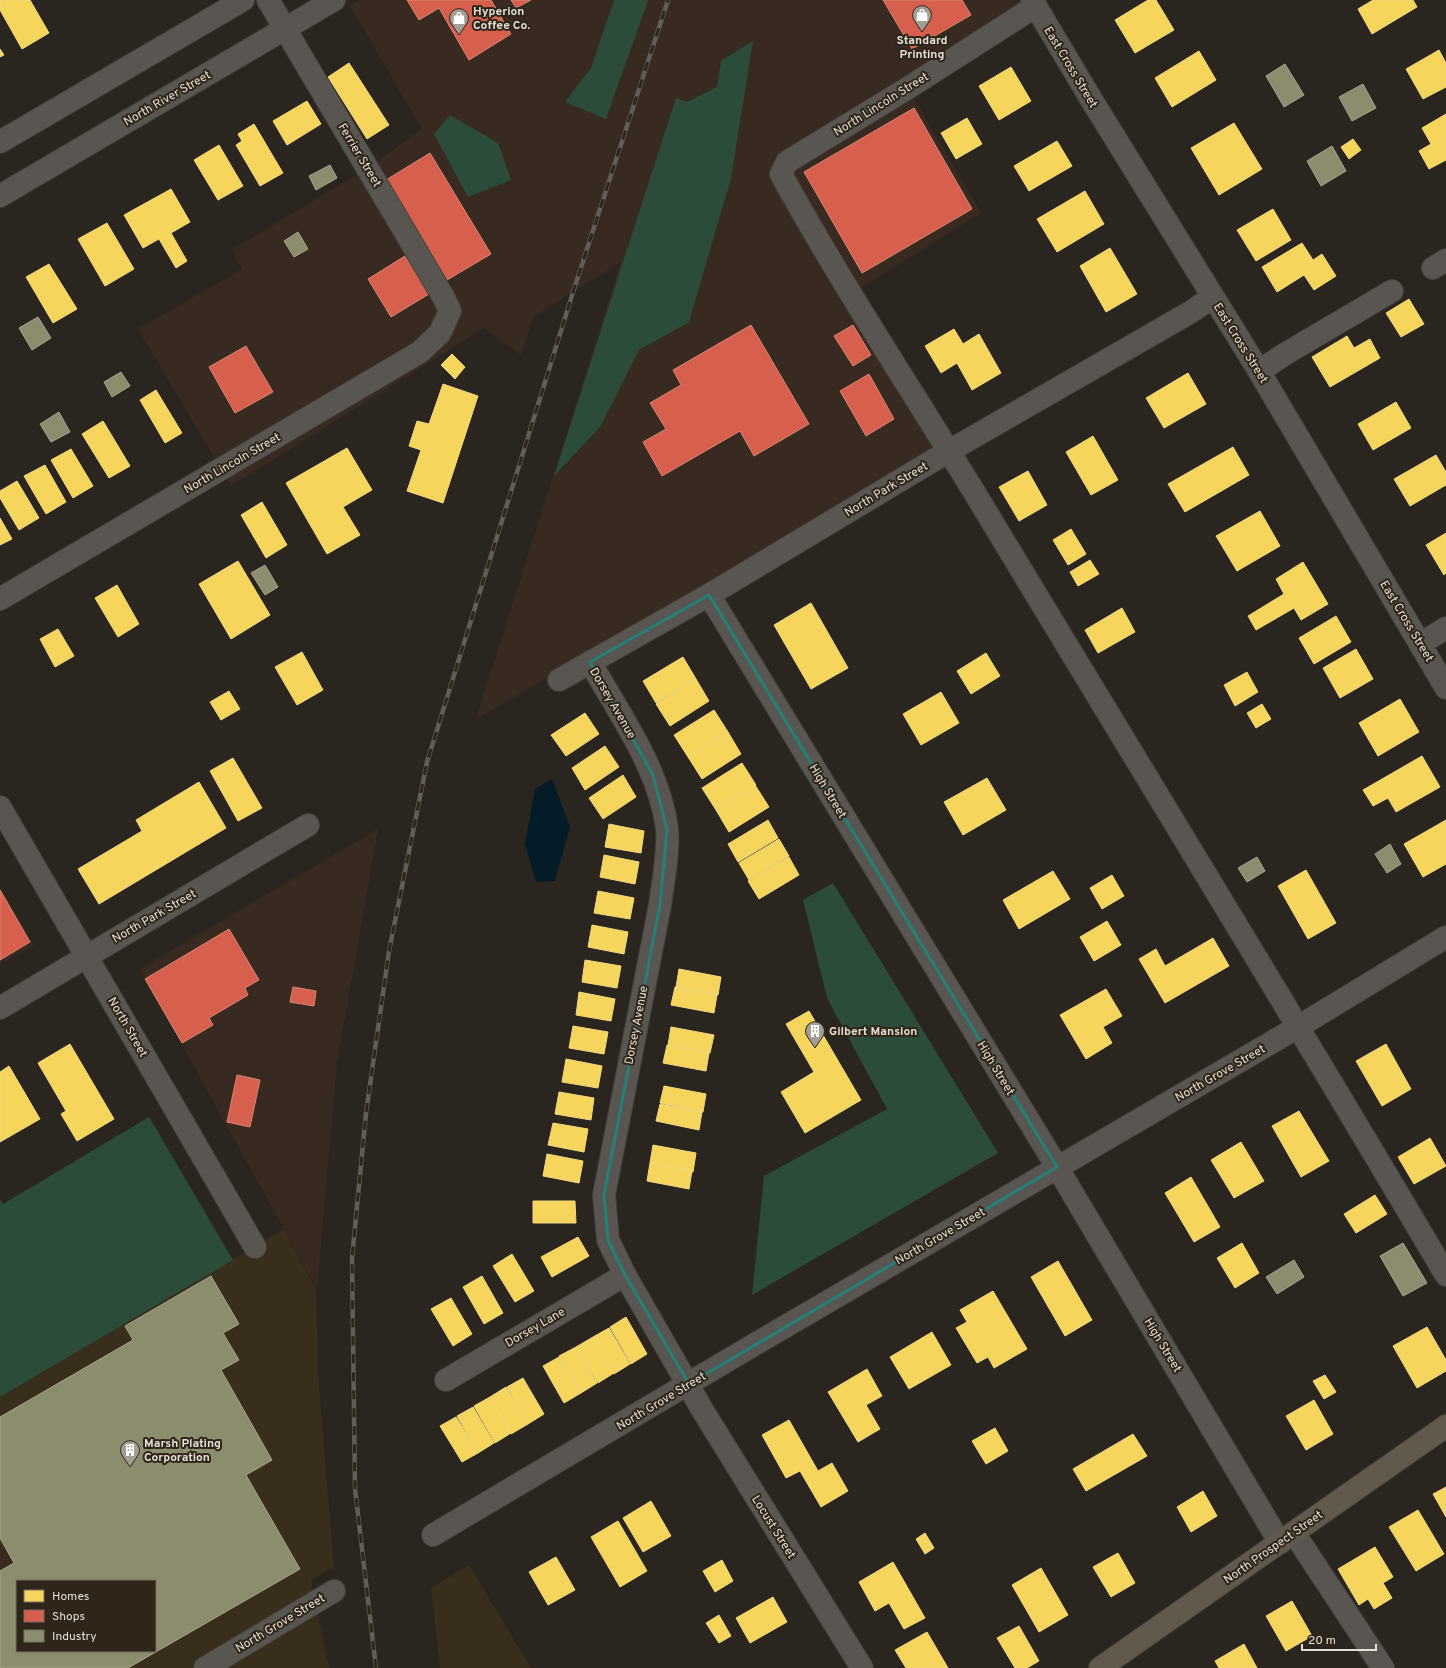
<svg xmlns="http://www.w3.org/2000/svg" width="1446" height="1668" font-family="Overpass,sans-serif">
	<rect width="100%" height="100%" fill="#2a251e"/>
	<g fill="#392a21">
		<path d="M359 0H1032L908 88 981 213 853 293 949 451 476 719 621 262 533 317 521 355 484 328 231 486 138 329 242 269 232 250 368 168 422 129 350 6Z"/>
		<path d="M378 829 337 1063 317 1289 140 969Z"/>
		<path d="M0 886 34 945 0 964Z"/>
		<path d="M0 1543 11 1561 0 1567Z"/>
	</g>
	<g fill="#392d1c" fill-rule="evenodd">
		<path d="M284 1229 316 1289 319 1384 334 1567 311 1580 329 1668H0V1567L11 1561 0 1544V1397ZM17 1581H155V1651H17Z"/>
		<path d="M469 1565 531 1668H440L431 1588Z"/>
	</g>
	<g fill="#2c4c3a">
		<path d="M614 0H648L606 119 565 102 591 68Z"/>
		<path d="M753 41 731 178 689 322 639 350 600 427 554 476 676 98 687 102 717 87 721 61Z"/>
		<path d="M450 115 498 143 511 180 468 197 434 134Z"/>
		<path d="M833 883 998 1153 752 1295 764 1176 887 1109 827 998 803 900Z"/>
		<path d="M149 1117 233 1260 0 1397V1199L3 1204Z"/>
	</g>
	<path fill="#041c28" d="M552 779 570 826 555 881 536 882 525 844 535 789Z"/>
	<g fill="#f6d55c" stroke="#f1d881">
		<path d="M0 0H30L49 33 22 49 0 10Z"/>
		<path d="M1148 0H1156L1174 30 1135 53 1115 20Z"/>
		<path d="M1373 0H1413L1417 7 1372 34 1358 9Z"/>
		<path d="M0 49 4 55 0 57Z"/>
		<path d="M1439 50 1446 63V87L1423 99 1406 69Z"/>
		<path d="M1199 51 1216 80 1172 107 1155 78Z"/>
		<path d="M349 63 389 125 367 139 328 77Z"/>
		<path d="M1011 67 1031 101 999 120 979 86Z"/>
		<path d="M307 101 321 124 287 145 273 121Z"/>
		<path d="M1446 114V160L1429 169 1419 151 1431 144 1422 128Z"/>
		<path d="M967 118 982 144 956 159 941 133Z"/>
		<path d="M1234 123 1262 169 1219 195 1191 148Z"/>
		<path d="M254 124 283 173 260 186 236 145 242 141 238 134Z"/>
		<path d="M1353 139 1361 150 1349 159 1341 147Z"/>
		<path d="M1057 141 1072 166 1029 191 1014 166Z"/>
		<path d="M219 145 243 186 218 200 194 160Z"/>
		<path d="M171 189 190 222 171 233 187 261 176 268 159 239 143 248 124 215Z"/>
		<path d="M1085 191 1104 224 1057 252 1037 219Z"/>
		<path d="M1273 209 1291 240 1256 261 1237 230Z"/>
		<path d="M107 223 134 269 105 286 78 239Z"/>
		<path d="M1302 243 1313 260 1322 254 1336 276 1314 290 1304 275 1277 292 1262 267Z"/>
		<path d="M1110 248 1137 294 1106 312 1080 266Z"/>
		<path d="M49 264 77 309 53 323 26 277Z"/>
		<path d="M1409 299 1424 324 1401 337 1386 313Z"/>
		<path d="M954 329 963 344 979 334 1001 373 972 390 957 363 941 373 925 346Z"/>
		<path d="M1347 336 1354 348 1370 339 1380 358 1330 387 1312 357Z"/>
		<path d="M452 354 465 367 455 379 441 365Z"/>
		<path d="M1188 373 1206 404 1164 428 1146 398Z"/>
		<path d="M443 384 478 396 443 503 407 491 421 450 409 446 417 421 429 424Z"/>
		<path d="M156 390 182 433 165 443 140 400Z"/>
		<path d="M1396 402 1411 428 1373 450 1358 424Z"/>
		<path d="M103 421 130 466 109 478 82 434Z"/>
		<path d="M1093 436 1118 480 1091 495 1066 452Z"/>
		<path d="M1233 447 1249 475 1185 512 1168 484Z"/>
		<path d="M347 448 372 490 343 507 360 535 327 554 286 483Z"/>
		<path d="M71 449 93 486 73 498 51 460Z"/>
		<path d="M1436 455 1446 472V485L1410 506 1394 479Z"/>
		<path d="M45 465 66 502 46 514 24 476Z"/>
		<path d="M1028 471 1047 505 1019 521 999 487Z"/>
		<path d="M17 481 39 518 19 530 0 498V491Z"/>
		<path d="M262 502 287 545 266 558 241 515Z"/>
		<path d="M1260 511 1280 546 1237 571 1216 536Z"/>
		<path d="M0 518 12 539 0 545Z"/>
		<path d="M1071 529 1086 554 1068 565 1053 540Z"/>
		<path d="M1446 533V573L1444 575 1426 545Z"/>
		<path d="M1090 560 1099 574 1078 586 1070 572Z"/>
		<path d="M238 561 270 615 231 639 199 584Z"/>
		<path d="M1303 562 1328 604 1301 620 1294 608 1256 630 1248 616 1284 594 1276 579Z"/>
		<path d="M117 585 139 624 118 637 95 598Z"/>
		<path d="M811 603 848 668 811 689 774 625Z"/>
		<path d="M1122 608 1135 632 1098 653 1085 630Z"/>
		<path d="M1336 616 1351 642 1314 664 1299 638Z"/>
		<path d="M58 629 74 656 55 667 40 639Z"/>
		<path d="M1356 649 1373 679 1340 698 1323 668Z"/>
		<path d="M302 652 323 690 297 705 275 667Z"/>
		<path d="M986 653 1000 676 971 694 957 671Z"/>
		<path d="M683 657 696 679 656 703 643 681Z"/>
		<path d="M1247 672 1258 692 1235 706 1224 685Z"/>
		<path d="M696 679 709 701 670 726 656 704Z"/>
		<path d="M229 691 240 709 221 720 210 702Z"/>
		<path d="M941 692 959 723 921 745 903 714Z"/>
		<path d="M1400 699 1419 732 1378 756 1359 723Z"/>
		<path d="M1262 704 1271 719 1256 728 1247 713Z"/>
		<path d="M714 710 728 732 688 757 674 735Z"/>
		<path d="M585 713 599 734 566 756 551 735Z"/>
		<path d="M728 732 741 754 702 779 688 757Z"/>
		<path d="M605 746 619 767 585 790 572 768Z"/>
		<path d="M1422 756 1440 787 1396 812 1388 798 1373 806 1363 790Z"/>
		<path d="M233 758 262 808 238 821 210 771Z"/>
		<path d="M742 763 756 785 716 810 702 788Z"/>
		<path d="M623 775 636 797 603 819 589 798Z"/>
		<path d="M987 778 1006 810 963 835 944 802Z"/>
		<path d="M199 782 226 828 99 904 78 869 142 831 136 820Z"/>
		<path d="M755 785 769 807 729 832 716 810Z"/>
		<path d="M768 820 778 838 738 862 728 844Z"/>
		<path d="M1446 820V864L1423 877 1404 844Z"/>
		<path d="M609 824 644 831 641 853 605 847Z"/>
		<path d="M779 839 789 856 749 880 739 863Z"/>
		<path d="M604 855 639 862 635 884 600 877Z"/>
		<path d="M789 857 799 875 759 899 748 881Z"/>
		<path d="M1306 870 1336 923 1308 939 1278 886Z"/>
		<path d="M1053 871 1070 899 1019 929 1003 900Z"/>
		<path d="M1112 875 1124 896 1102 909 1090 888Z"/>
		<path d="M598 891 634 898 630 919 594 913Z"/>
		<path d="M1107 921 1121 945 1094 961 1080 937Z"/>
		<path d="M592 925 628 932 624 954 588 947Z"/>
		<path d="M1213 938 1229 966 1165 1003 1139 959 1156 949 1165 966Z"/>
		<path d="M585 960 621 966 617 988 582 982Z"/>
		<path d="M679 969 721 977 718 995 676 987Z"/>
		<path d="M675 987 717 995 714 1013 671 1005Z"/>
		<path d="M1106 989 1122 1016 1103 1027 1112 1043 1086 1059 1060 1015Z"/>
		<path d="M579 992 615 999 611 1021 576 1015Z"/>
		<path d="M809 1011 861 1100 805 1133 781 1092 814 1072 786 1024Z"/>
		<path d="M573 1026 608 1032 604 1054 569 1048Z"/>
		<path d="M671 1027 714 1035 710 1053 668 1045Z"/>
		<path d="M70 1044 114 1119 77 1141 61 1114 66 1111 38 1063Z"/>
		<path d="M1386 1044 1411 1089 1382 1106 1356 1061Z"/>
		<path d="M667 1045 709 1053 706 1071 663 1063Z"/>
		<path d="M566 1059 602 1066 598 1088 562 1082Z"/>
		<path d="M9 1066 40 1119 0 1142V1072Z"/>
		<path d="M664 1086 706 1094 703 1112 660 1103Z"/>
		<path d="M559 1092 594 1098 591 1120 555 1114Z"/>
		<path d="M660 1104 702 1112 699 1130 656 1121Z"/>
		<path d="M1299 1111 1329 1161 1301 1177 1272 1126Z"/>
		<path d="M553 1123 588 1129 584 1152 548 1145Z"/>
		<path d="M1430 1138 1446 1166 1414 1184 1398 1157Z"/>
		<path d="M1241 1142 1264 1181 1234 1198 1211 1160Z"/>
		<path d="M653 1145 696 1153 693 1172 650 1163Z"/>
		<path d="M547 1154 583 1161 579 1183 543 1176Z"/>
		<path d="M650 1163 692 1171 689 1189 647 1181Z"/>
		<path d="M1191 1177 1220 1227 1194 1242 1165 1193Z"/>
		<path d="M1375 1195 1387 1214 1356 1233 1344 1214Z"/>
		<path d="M533 1201H575L576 1223H533Z"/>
		<path d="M578 1237 589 1256 552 1277 541 1257Z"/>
		<path d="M1242 1243 1259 1273 1235 1288 1217 1258Z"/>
		<path d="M512 1254 534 1291 515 1302 493 1266Z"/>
		<path d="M1058 1261 1092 1320 1065 1336 1031 1277Z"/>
		<path d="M482 1276 503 1313 484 1324 463 1287Z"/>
		<path d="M993 1291 1027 1349 994 1368 988 1357 977 1363 956 1328 967 1322 960 1310Z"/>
		<path d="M451 1298 472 1334 453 1346 431 1309Z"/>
		<path d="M626 1317 647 1354 631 1364 610 1327Z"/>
		<path d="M1427 1327 1446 1360V1371L1417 1388 1393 1346Z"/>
		<path d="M609 1328 630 1364 614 1374 593 1337Z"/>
		<path d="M932 1332 951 1365 909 1389 890 1357Z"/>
		<path d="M593 1337 614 1373 598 1383 576 1347Z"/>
		<path d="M576 1347 597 1383 581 1393 559 1356Z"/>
		<path d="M559 1357 581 1393 564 1403 543 1366Z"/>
		<path d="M867 1369 882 1396 866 1405 880 1429 858 1442 828 1392Z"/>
		<path d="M1325 1375 1336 1392 1324 1399 1313 1381Z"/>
		<path d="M523 1378 544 1414 528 1424 507 1387Z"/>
		<path d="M506 1387 528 1424 511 1434 490 1397Z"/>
		<path d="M490 1397 511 1433 495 1443 474 1406Z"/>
		<path d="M1314 1400 1333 1434 1306 1450 1286 1416Z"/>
		<path d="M473 1407 494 1443 478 1453 457 1416Z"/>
		<path d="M456 1417 478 1453 462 1462 440 1426Z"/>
		<path d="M789 1420 818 1471 832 1463 848 1491 821 1507 800 1471 786 1478 762 1435Z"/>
		<path d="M995 1428 1008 1451 986 1464 972 1441Z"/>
		<path d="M1133 1434 1147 1456 1086 1491 1073 1469Z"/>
		<path d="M1446 1487V1517L1433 1494Z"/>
		<path d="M1203 1491 1217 1516 1191 1532 1177 1507Z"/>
		<path d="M651 1501 671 1536 643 1552 623 1518Z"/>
		<path d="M1418 1510 1444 1554 1416 1571 1389 1527Z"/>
		<path d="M618 1521 647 1571 620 1587 591 1537Z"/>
		<path d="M925 1533 934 1548 925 1554 916 1539Z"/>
		<path d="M1375 1547 1393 1577 1383 1583 1392 1598 1374 1609 1368 1599 1359 1605 1338 1569Z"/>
		<path d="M1118 1553 1135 1583 1111 1597 1093 1567Z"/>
		<path d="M556 1557 575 1590 548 1605 529 1572Z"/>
		<path d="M722 1560 733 1581 715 1592 703 1571Z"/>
		<path d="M893 1562 925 1618 904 1629 889 1603 875 1611 859 1582Z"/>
		<path d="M1041 1568 1068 1615 1039 1632 1012 1585Z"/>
		<path d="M773 1597 787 1622 750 1643 736 1618Z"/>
		<path d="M1292 1601 1312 1636 1286 1651 1266 1616Z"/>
		<path d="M719 1615 731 1636 719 1643 706 1623Z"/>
		<path d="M1019 1626 1039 1661 1027 1668H1015L997 1638Z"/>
		<path d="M927 1632 948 1668H906L895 1650Z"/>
		<path d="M1244 1644 1257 1668H1219L1215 1661Z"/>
	</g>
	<g fill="#d6604d" stroke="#da8676">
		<path d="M407 0H491L511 34 469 60 439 8 419 20Z"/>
		<path d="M511 0H531L516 8Z"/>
		<path d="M883 0H962L971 15 912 49Z"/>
		<path d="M914 108 972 209 862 273 804 172Z"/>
		<path d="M430 153 491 254 447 280 386 180Z"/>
		<path d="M405 256 429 294 391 317 368 279Z"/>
		<path d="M751 325 809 424 754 456 740 431 662 476 643 442 666 429 650 403 681 385 673 370Z"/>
		<path d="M853 325 871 355 853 366 834 336Z"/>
		<path d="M246 346 273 392 235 413 209 367Z"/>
		<path d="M869 374 894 419 866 436 840 391Z"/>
		<path d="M0 890 30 942 0 960Z"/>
		<path d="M229 929 259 980 245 988 248 995 209 1018 213 1025 182 1043 145 979Z"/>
		<path d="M293 987 316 991 314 1006 290 1002Z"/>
		<path d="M237 1075 260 1080 250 1127 227 1122Z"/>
	</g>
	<g fill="#8c8c6e" stroke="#a6a58d" fill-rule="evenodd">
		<path d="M1285 64 1304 95 1284 107 1266 76Z"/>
		<path d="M1363 84 1376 108 1352 121 1339 97Z"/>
		<path d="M1332 146 1346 171 1321 186 1307 161Z"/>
		<path d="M330 165 337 178 316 190 309 176Z"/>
		<path d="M298 232 308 249 294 257 284 241Z"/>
		<path d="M38 317 51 338 32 350 19 328Z"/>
		<path d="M121 372 130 386 112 397 104 382Z"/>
		<path d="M59 412 70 432 51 442 40 424Z"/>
		<path d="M265 565 278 587 265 595 251 573Z"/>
		<path d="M1390 844 1401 864 1387 873 1375 854Z"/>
		<path d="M1257 857 1265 871 1247 882 1238 868Z"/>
		<path d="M1403 1243 1427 1283 1403 1296 1380 1256Z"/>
		<path d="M1294 1260 1304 1277 1277 1294 1266 1277Z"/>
		<path d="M211 1276 239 1324 223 1333 239 1360 221 1370 272 1460 246 1475 300 1569 128 1668H0V1571L14 1563 0 1538V1417L133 1340 125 1326ZM17 1581H155V1651H17Z"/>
	</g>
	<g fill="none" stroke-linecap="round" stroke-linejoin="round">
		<defs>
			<g id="minor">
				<path d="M1032 0 1091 99 1259 371 1446 688"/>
				<path d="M1036 6 908 88 787 162 781 174C843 287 915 395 982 505 1137 762 1294 1017 1446 1275"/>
				<path d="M0 142 243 0"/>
				<path d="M0 196 334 0"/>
				<path d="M1433 268 1446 260"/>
				<path d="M1259 371 1285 354 1392 291"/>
				<path d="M709 595 1057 1167 1280 1543"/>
				<path d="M0 599 420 352 440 333 450 311 444 298 268 0"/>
				<path d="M1420 644 1446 628"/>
				<path d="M590 662C619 713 660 770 667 829 669 852 663 882 660 905L604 1195 608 1240 625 1275 703 1411 862 1668"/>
				<path d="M559 680 709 595 949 451 1189 313 1213 297"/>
				<path d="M0 807 255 1247"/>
				<path d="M0 1008 308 825"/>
				<path d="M446 1380 625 1275"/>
				<path d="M1294 1533 1383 1668"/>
				<path d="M433 1535 757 1343 1298 1027 1446 937"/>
				<path d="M205 1668 334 1591"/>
			</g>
			<path id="major" d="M1100 1668 1446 1426"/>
		</defs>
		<use href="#minor" stroke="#44403a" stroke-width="24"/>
		<use href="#major" stroke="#44403a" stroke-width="24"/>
		<use href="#minor" stroke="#595550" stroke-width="22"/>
		<use href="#major" stroke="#61594b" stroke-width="22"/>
		<defs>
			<path id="rail" d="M376 1668 355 1489 352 1258 366 1113 389 951 427 762 574 289 668 0"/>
		</defs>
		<use href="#rail" stroke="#615d59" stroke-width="4.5"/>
		<use href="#rail" stroke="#2f2619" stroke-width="3" stroke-dasharray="9" stroke-linecap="butt"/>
	</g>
	<path fill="none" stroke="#248078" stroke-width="3" stroke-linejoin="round" d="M709 595 1057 1167 689 1384 625 1275 608 1240 604 1195 660 905 667 830 653 775 590 662Z"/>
	<defs>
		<symbol id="shop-pin" viewBox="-11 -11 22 30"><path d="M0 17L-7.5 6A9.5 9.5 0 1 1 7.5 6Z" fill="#a39d96" stroke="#2f2619"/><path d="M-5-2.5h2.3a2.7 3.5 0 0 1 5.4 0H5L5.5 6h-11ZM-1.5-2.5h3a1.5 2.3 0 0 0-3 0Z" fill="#fff"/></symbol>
		<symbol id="building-pin" viewBox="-11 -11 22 30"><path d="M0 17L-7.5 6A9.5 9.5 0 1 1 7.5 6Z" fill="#a39d96" stroke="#2f2619"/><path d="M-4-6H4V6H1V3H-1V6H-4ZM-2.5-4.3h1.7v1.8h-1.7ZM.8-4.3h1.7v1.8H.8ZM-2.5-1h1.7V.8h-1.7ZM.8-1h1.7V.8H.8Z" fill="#fff"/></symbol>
	</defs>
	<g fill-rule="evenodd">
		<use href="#shop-pin" x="911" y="4" width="22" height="30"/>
		<use href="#shop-pin" x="448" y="7" width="22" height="30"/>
		<use href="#building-pin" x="804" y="1020" width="22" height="30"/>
		<use href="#building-pin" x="119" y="1439" width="22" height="30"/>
	</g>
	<g text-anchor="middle" stroke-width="4" stroke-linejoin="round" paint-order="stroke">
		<g font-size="12" font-weight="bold" fill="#e4ded6" stroke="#2f2619" text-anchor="start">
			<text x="473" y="15">Hyperion<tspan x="473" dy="14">Coffee Co.</tspan></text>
			<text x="922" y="44" text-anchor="middle">Standard<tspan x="922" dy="14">Printing</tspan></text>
			<text x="829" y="1035">Gilbert Mansion</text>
			<text x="144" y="1447">Marsh Plating<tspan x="144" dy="14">Corporation</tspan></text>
		</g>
		<g font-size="12" fill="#e4ded6" stroke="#2f2619">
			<text transform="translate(1071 67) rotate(59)" y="4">East Cross Street</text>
			<text transform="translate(167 98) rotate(-30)" y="4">North River Street</text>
			<text transform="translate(881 104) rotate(-32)" y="4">North Lincoln Street</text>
			<text transform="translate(360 155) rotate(59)" y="4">Ferrier Street</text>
			<text transform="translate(1241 343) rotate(58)" y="4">East Cross Street</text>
			<text transform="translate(232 463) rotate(-30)" y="4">North Lincoln Street</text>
			<text transform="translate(886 489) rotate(-31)" y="4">North Park Street</text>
			<text transform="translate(1407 621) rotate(59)" y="4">East Cross Street</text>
			<text transform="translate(613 703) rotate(60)" y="4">Dorsey Avenue</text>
			<text transform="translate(828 791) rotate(59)" y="4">High Street</text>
			<text transform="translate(154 916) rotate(-30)" y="4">North Park Street</text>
			<text transform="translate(636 1025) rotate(-79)" y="4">Dorsey Avenue</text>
			<text transform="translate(128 1027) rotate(60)" y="4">North Street</text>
			<text transform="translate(996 1068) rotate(59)" y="4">High Street</text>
			<text transform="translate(1220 1073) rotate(-30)" y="4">North Grove Street</text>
			<text transform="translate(940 1236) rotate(-30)" y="4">North Grove Street</text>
			<text transform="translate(535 1327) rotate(-30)" y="4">Dorsey Lane</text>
			<text transform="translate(1163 1345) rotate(59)" y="4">High Street</text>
			<text transform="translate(661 1401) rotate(-31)" y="4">North Grove Street</text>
			<text transform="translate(774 1527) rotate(58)" y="4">Locust Street</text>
			<text transform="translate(1273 1547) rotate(-35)" y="4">North Prospect Street</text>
			<text transform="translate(280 1623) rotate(-31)" y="4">North Grove Street</text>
		</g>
	</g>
	<rect x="16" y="1580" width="140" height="72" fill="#2f2619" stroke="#777065"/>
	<rect x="24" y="1590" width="20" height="12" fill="#f6d55c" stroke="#777065"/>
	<text x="52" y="1600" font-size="12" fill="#e4ded6">Homes</text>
	<rect x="24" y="1610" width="20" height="12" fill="#d6604d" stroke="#777065"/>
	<text x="52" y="1620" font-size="12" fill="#e4ded6">Shops</text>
	<rect x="24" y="1630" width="20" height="12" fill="#8c8c6e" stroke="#777065"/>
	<text x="52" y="1640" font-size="12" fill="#e4ded6">Industry</text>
	<path d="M1302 1644v6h74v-6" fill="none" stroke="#e4ded6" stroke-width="2"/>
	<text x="1308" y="1644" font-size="12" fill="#e4ded6" stroke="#2f2619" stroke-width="3" paint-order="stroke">20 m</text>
</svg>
